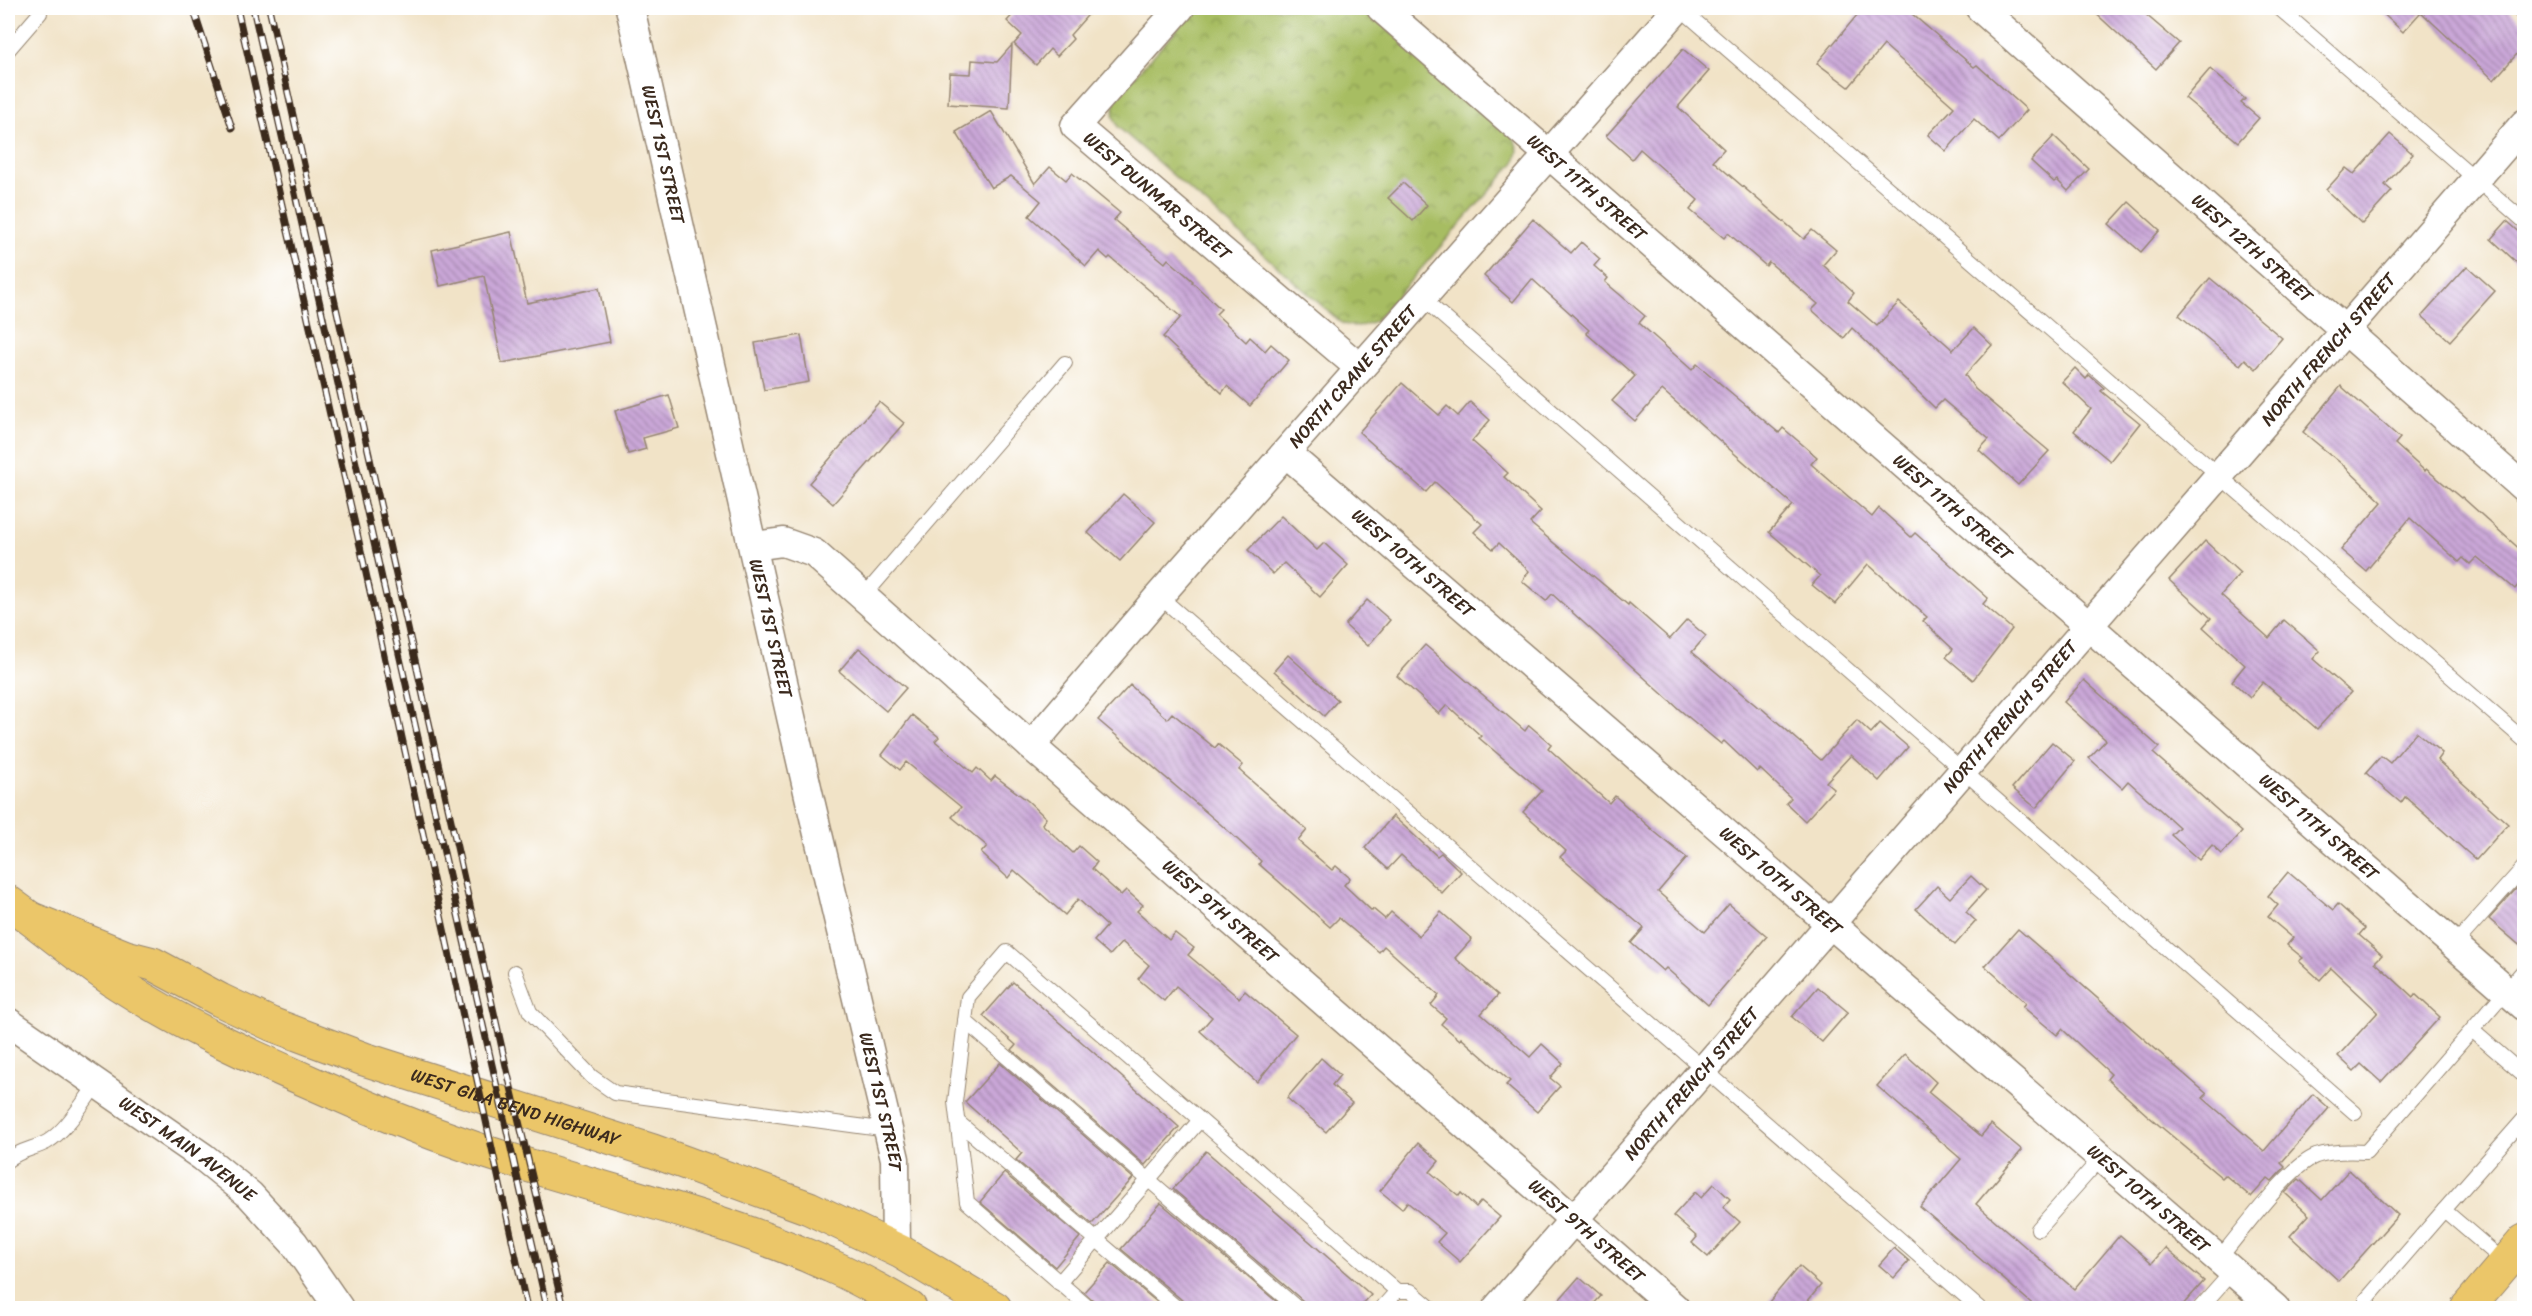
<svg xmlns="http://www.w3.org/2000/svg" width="2532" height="1316" font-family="Sriracha,sans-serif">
	<defs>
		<pattern id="park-crowns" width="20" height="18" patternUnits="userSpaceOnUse" patternTransform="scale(1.5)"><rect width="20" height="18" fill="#a7bd62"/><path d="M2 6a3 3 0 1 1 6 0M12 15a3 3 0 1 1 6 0" fill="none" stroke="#899a50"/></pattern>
		<pattern id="building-back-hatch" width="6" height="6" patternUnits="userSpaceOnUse" patternTransform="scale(1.5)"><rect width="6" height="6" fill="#caa7d8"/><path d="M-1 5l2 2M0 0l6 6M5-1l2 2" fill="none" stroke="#a588af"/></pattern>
	</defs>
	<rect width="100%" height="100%" fill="#fff"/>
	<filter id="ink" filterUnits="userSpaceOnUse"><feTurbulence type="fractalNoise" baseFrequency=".0167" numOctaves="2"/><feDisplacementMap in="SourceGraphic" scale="12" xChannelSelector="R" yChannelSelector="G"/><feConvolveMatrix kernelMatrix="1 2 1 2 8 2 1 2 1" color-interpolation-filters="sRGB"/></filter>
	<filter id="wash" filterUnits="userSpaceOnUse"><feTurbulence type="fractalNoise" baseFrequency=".008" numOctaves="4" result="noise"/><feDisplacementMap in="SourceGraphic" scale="24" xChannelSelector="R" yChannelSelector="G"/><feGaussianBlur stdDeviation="1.35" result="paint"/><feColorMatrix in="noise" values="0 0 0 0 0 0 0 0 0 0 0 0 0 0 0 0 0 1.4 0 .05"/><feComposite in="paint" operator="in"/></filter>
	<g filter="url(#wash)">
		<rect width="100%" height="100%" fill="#f1e3c7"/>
		<path fill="url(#park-crowns)" stroke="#717440" stroke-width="1.5" d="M1196 8H1366L1514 137 1518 151 1515 162 1375 321 1358 327 1343 324 1118 127 1113 115 1116 97Z"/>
		<g id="blocks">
			<g fill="url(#building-back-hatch)">
				<path d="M1019 8H1094L1070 35 1073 39 1057 56 1050 49 1036 65 1014 44 1022 35 1007 21Z"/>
				<path d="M1863 8H1905L1974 67 1977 65 2027 110 1999 141 1974 119 1946 151 1928 135 1954 107 1884 45 1849 87 1817 63Z"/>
				<path d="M2090 8H2138L2179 43 2156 69Z"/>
				<path d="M2377 8H2506L2524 24V46L2494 80 2421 12 2403 32Z"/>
				<path d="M1012 45 1009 108 948 104 950 73 971 74 972 60 997 62Z"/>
				<path d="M1683 49 1709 71 1678 107 1724 149 1713 161 1804 239 1812 230 1836 250 1823 265 1854 293 1848 301 1877 326 1899 302 1953 350 1974 328 1992 345 1965 375 1975 389 2049 451 2018 485 1979 450 1989 439 1943 400 1935 408 1852 328 1844 338 1812 310 1818 304 1769 262 1766 266 1728 233 1724 238 1690 210 1698 200 1640 149 1632 159 1606 136Z"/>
				<path d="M2210 69 2245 99 2241 103 2259 118 2238 142 2185 98Z"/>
				<path d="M991 111 1035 184 1050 167 1066 180 1072 173 1120 213 1114 220 1165 263 1168 259 1193 281 1192 282 1221 309 1216 314 1246 342 1250 337 1265 351 1271 344 1289 360 1250 406 1227 386 1222 393 1163 337 1181 317 1110 257 1108 259 1099 251 1086 266 1029 216 1041 201 1011 176 991 188 956 132Z"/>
				<path d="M2390 134 2413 154 2385 185 2392 191 2362 224 2326 190 2346 168 2354 174Z"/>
				<path d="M2054 136 2089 169 2068 191 2057 180 2054 182 2031 161Z"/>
				<path d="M1403 183 1427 205 1413 221 1388 198Z"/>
				<path d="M2129 202 2160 230 2141 252 2109 224Z"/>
				<path d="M1533 219 1571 253 1581 242 1600 259 1594 266 1608 278 1605 282 1645 316 1639 323 1692 370 1697 364 1779 433 1783 428 1817 457 1811 464 1872 517 1879 508 1911 537 1915 533 1988 598 1983 604 2012 629 1973 680 1946 657 1953 649 1923 621 1927 617 1868 564 1835 604 1812 585 1820 576 1769 532 1793 505 1662 390 1635 421 1612 401 1635 376 1586 333 1589 330 1532 279 1513 302 1484 276Z"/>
				<path d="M2507 221 2524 236V269L2491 239Z"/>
				<path d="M511 232 527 303 599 288 610 342 502 363 484 276 440 286 432 250Z"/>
				<path d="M2467 266 2495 291 2450 341 2422 316Z"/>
				<path d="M2210 278 2282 338 2256 369 2245 359 2240 365 2179 315Z"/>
				<path d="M801 335 809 382 764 390 755 343Z"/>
				<path d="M2075 368 2086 379 2089 375 2104 388 2101 391 2140 423 2110 461 2074 431 2091 409 2062 382Z"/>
				<path d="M1402 383 1439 415 1447 406 1458 416 1470 402 1490 420 1472 441 1508 473 1504 477 1541 511 1530 523 1628 605 1629 603 1670 639 1687 620 1706 636 1692 652 1759 708 1760 707 1821 760 1857 720 1871 733 1880 723 1908 747 1879 781 1851 755 1826 782 1834 789 1805 821 1786 803 1791 798 1760 769 1757 772 1724 741 1721 744 1680 710 1552 594 1546 601 1522 581 1529 571 1499 543 1493 549 1474 532 1482 524 1435 482 1426 492 1359 432Z"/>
				<path d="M2341 386 2400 438 2395 444 2425 471 2426 469 2461 498 2462 497 2524 553V578L2515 589 2477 557 2470 564 2463 558 2459 562 2410 518 2366 571 2341 550 2382 502 2343 465 2303 432Z"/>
				<path d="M669 395 679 428 643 438 646 449 628 454 615 411Z"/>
				<path d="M879 402 904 423 833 504 809 483Z"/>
				<path d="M1123 494 1155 522 1120 561 1088 533Z"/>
				<path d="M1281 516 1317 550 1324 543 1348 565 1320 597 1284 563 1273 574 1248 550Z"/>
				<path d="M2205 541 2240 573 2221 595 2269 638 2284 620 2320 651 2313 659 2351 692 2317 729 2263 682 2250 698 2232 681 2245 665 2203 627 2211 618 2169 580Z"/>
				<path d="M1367 600 1390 620 1368 646 1345 625Z"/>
				<path d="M1425 645 1525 731 1529 725 1551 744 1548 748 1609 803 1615 796 1656 833 1687 858 1658 892 1705 932 1729 904 1767 936 1708 1005 1666 968 1663 971 1631 943 1644 928 1560 857 1566 851 1523 812 1542 791 1479 738 1481 736 1447 705 1439 714 1397 676Z"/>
				<path d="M859 648 906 688 886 711 839 671Z"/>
				<path d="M1288 655 1338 700 1324 716 1274 671Z"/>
				<path d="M2084 680 2159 747 2153 753 2242 832 2222 854 2212 845 2199 860 2171 835 2179 827 2128 781 2122 788 2089 758 2106 740 2064 702Z"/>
				<path d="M1130 685 1167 719 1172 713 1215 748 1218 744 1243 765 1239 770 1307 830 1298 841 1332 870 1336 866 1350 878 1344 885 1372 911 1373 909 1385 919 1391 912 1419 936 1441 912 1472 939 1455 958 1498 995 1481 1014 1530 1057 1542 1044 1563 1063 1550 1078 1560 1086 1537 1112 1506 1085 1510 1081 1461 1038 1460 1040 1441 1024 1446 1018 1431 1005 1439 995 1384 946 1379 952 1339 918 1330 927 1259 864 1261 861 1226 829 1098 720Z"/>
				<path d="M912 715 939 737 935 741 973 773 977 768 991 781 995 776 1028 801 1046 818 1042 824 1073 853 1079 846 1097 862 1092 869 1121 895 1126 890 1143 905 1137 911 1169 940 1175 933 1194 948 1188 955 1239 998 1245 991 1296 1034 1257 1082 1200 1031 1212 1017 1176 986 1164 1001 1138 979 1149 965 1122 942 1110 955 1094 941 1107 926 1078 899 1065 915 1014 870 1008 878 981 853 987 846 952 817 961 807 906 762 900 770 882 755Z"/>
				<path d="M2416 732 2442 753 2437 760 2508 824 2476 860 2405 797 2401 803 2366 773 2381 756 2390 763Z"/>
				<path d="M2052 742 2075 761 2036 808 2012 788Z"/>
				<path d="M1393 816 1437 856 1441 853 1461 872 1442 893 1401 855 1388 869 1365 848Z"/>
				<path d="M2288 872 2333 910 2338 904 2365 928 2359 935 2382 955 2375 962 2413 997 2415 994 2440 1017 2381 1082 2361 1064 2354 1071 2338 1056 2378 1012 2331 968 2320 980 2299 961 2303 958 2287 945 2293 938 2268 917 2278 905 2268 896Z"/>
				<path d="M1971 876 1986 890 1966 912 1976 921 1955 945 1916 909 1937 886 1950 898Z"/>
				<path d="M2524 880V949L2489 919Z"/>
				<path d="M2018 929 2207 1094 2203 1098 2264 1151 2313 1094 2329 1108 2281 1163 2285 1167 2272 1181 2268 1178 2251 1197 2225 1175 2222 1178 2147 1115 2107 1079 2111 1074 2062 1029 2057 1035 2023 1007 2026 1003 1985 966Z"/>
				<path d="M1013 982 1179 1127 1145 1165 1012 1050 1016 1045 983 1016Z"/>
				<path d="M1818 987 1848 1012 1822 1042 1792 1017Z"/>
				<path d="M1905 1054 1936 1082 1928 1092 1981 1136 1991 1124 2022 1150 1976 1204 2074 1289 2120 1235 2152 1263 2165 1248 2204 1281 2180 1308H2037L1920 1207 1961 1159 1877 1086Z"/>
				<path d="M1321 1058 1340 1075 1332 1085 1352 1103 1326 1132 1287 1098Z"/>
				<path d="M1000 1063 1133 1178 1092 1224 1016 1160 1022 1153 965 1102Z"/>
				<path d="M1418 1143 1439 1161 1430 1172 1459 1196 1461 1193 1476 1207 1481 1201 1500 1217 1460 1262 1437 1242 1445 1233 1407 1202 1402 1209 1380 1191Z"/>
				<path d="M1206 1151 1371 1295 1359 1308H1306L1303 1301 1173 1189Z"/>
				<path d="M2349 1170 2398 1215 2339 1281 2290 1236 2309 1215 2285 1193 2299 1179 2322 1200Z"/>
				<path d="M1004 1173 1080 1237 1055 1267 980 1202Z"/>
				<path d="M1714 1184 1730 1199 1723 1207 1740 1222 1708 1257 1692 1243 1697 1237 1673 1216 1695 1192 1701 1198Z"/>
				<path d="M1161 1203 1284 1308H1186L1183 1301 1121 1249Z"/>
				<path d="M1894 1248 1909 1261 1894 1278 1879 1265Z"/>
				<path d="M1110 1263 1164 1308H1102L1084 1292Z"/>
				<path d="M1799 1266 1821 1285 1802 1308H1764Z"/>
				<path d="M1579 1277 1601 1296 1590 1308H1552Z"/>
			</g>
		</g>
	</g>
	<g filter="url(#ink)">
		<use href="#blocks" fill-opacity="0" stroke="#968672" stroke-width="1.5"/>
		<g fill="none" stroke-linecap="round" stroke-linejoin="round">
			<defs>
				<g id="lane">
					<path d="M1680 8 2524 740"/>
					<path d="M2279 8 2524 221"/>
					<path d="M8 50 40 13"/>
					<path d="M1422 298 2355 1113"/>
					<path d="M1159 596 1979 1308"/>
					<path d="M863 597 1065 363"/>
					<path d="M2454 945 2524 867"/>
					<path d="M515 972 530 1012 592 1077 615 1093 888 1130"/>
					<path d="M965 1021 1297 1308"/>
					<path d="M2472 1030 2524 1075"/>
					<path d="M958 1122 1177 1308"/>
					<path d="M8 1160C19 1150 34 1149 47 1142 67 1130 83 1102 97 1084"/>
					<path d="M2038 1229 2101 1158"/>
					<path d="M2218 1260C2239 1235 2289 1166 2316 1156 2331 1151 2350 1151 2366 1152L2524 970"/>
					<path d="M2506 1263 2444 1210 2524 1119"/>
					<path d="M1059 1283 1200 1120"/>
					<path d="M2366 1300 2444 1210"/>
					<path d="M1089 1308 967 1202 955 1102 968 997 1007 952 1397 1291"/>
					<path d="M1382 1308 1397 1291H1411L1431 1308"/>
					<path d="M2200 1308 2232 1272"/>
				</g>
				<g id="street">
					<path id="s1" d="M630 8 809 796 895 1159 896 1249"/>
					<path id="s2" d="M1180 8 1075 126 1360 368"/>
					<path id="s3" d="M1381 8 2524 1006"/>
					<path id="s4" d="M1980 8 2524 488"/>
					<path id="s5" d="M1286 453 2275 1308"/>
					<path id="s6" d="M754 546 783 542 814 553 1031 746 1675 1308"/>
					<path id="s7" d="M1031 746 1159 596 1678 8"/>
					<path id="s8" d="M8 1022 203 1157 250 1195 294 1243 339 1308"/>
					<path id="s9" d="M1497 1308 2524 124"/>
				</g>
				<g id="primary">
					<path d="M8 902C46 929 81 959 120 985 181 1024 246 1054 312 1083 365 1107 419 1129 474 1148 592 1188 717 1214 831 1266 859 1278 884 1293 910 1308"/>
					<path id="s10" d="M32 919 126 957 153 964 220 1000 271 1024 364 1059 653 1151 809 1208 901 1252 995 1308"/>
					<path d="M2467 1308 2524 1241"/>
				</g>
			</defs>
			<use href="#lane" stroke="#968672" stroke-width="16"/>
			<use href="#street" stroke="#968672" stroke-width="31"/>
			<use href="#primary" stroke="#968672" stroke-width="35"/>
			<use href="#lane" stroke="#fff" stroke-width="14"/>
			<use href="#street" stroke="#fff" stroke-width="28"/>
			<use href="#primary" stroke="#ebc669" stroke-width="33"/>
			<defs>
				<g id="rail">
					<path d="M193 8 232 128"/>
					<path d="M237 8 360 546 527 1308"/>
					<path d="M253 8 547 1308"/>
					<path d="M269 8 506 1066 563 1308"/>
				</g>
			</defs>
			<use href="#rail" stroke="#3b2a1e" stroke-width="7"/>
			<use href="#rail" stroke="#fff" stroke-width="4.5" stroke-dasharray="14" stroke-linecap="butt"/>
		</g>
	</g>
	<g text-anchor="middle" stroke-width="4.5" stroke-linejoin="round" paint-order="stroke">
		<g font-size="18" fill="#3b2a1e" stroke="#fff">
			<text dy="6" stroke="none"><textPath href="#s1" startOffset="150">WEST 1ST STREET</textPath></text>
			<text dy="6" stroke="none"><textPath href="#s3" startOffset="273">WEST 11TH STREET</textPath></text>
			<text dy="6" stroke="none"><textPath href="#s2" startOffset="266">WEST DUNMAR STREET</textPath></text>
			<text dy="6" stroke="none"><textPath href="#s4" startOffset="363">WEST 12TH STREET</textPath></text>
			<text dy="6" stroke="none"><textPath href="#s9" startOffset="1269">NORTH FRENCH STREET</textPath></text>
			<text dy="6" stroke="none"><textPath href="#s7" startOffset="490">NORTH CRANE STREET</textPath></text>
			<text dy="6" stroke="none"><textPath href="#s3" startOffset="759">WEST 11TH STREET</textPath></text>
			<text dy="6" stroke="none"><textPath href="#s5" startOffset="168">WEST 10TH STREET</textPath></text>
			<text dy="6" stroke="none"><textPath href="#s1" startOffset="636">WEST 1ST STREET</textPath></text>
			<text dy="6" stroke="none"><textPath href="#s9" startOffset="783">NORTH FRENCH STREET</textPath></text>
			<text dy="6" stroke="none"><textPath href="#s3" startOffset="1245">WEST 11TH STREET</textPath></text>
			<text dy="6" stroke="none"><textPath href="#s5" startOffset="654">WEST 10TH STREET</textPath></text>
			<text dy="6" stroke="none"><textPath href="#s6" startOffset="604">WEST 9TH STREET</textPath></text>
			<text dy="6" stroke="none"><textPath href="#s9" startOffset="297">NORTH FRENCH STREET</textPath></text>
			<text dy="6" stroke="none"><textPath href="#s1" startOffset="1122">WEST 1ST STREET</textPath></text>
			<text dy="6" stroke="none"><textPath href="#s10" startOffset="520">WEST GILA BEND HIGHWAY</textPath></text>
			<text dy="6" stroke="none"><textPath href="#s8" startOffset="220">WEST MAIN AVENUE</textPath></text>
			<text dy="6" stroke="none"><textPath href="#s5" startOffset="1140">WEST 10TH STREET</textPath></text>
			<text dy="6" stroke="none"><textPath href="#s6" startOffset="1090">WEST 9TH STREET</textPath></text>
		</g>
	</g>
	<rect width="2532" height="1316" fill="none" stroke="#fff" stroke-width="30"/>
</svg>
